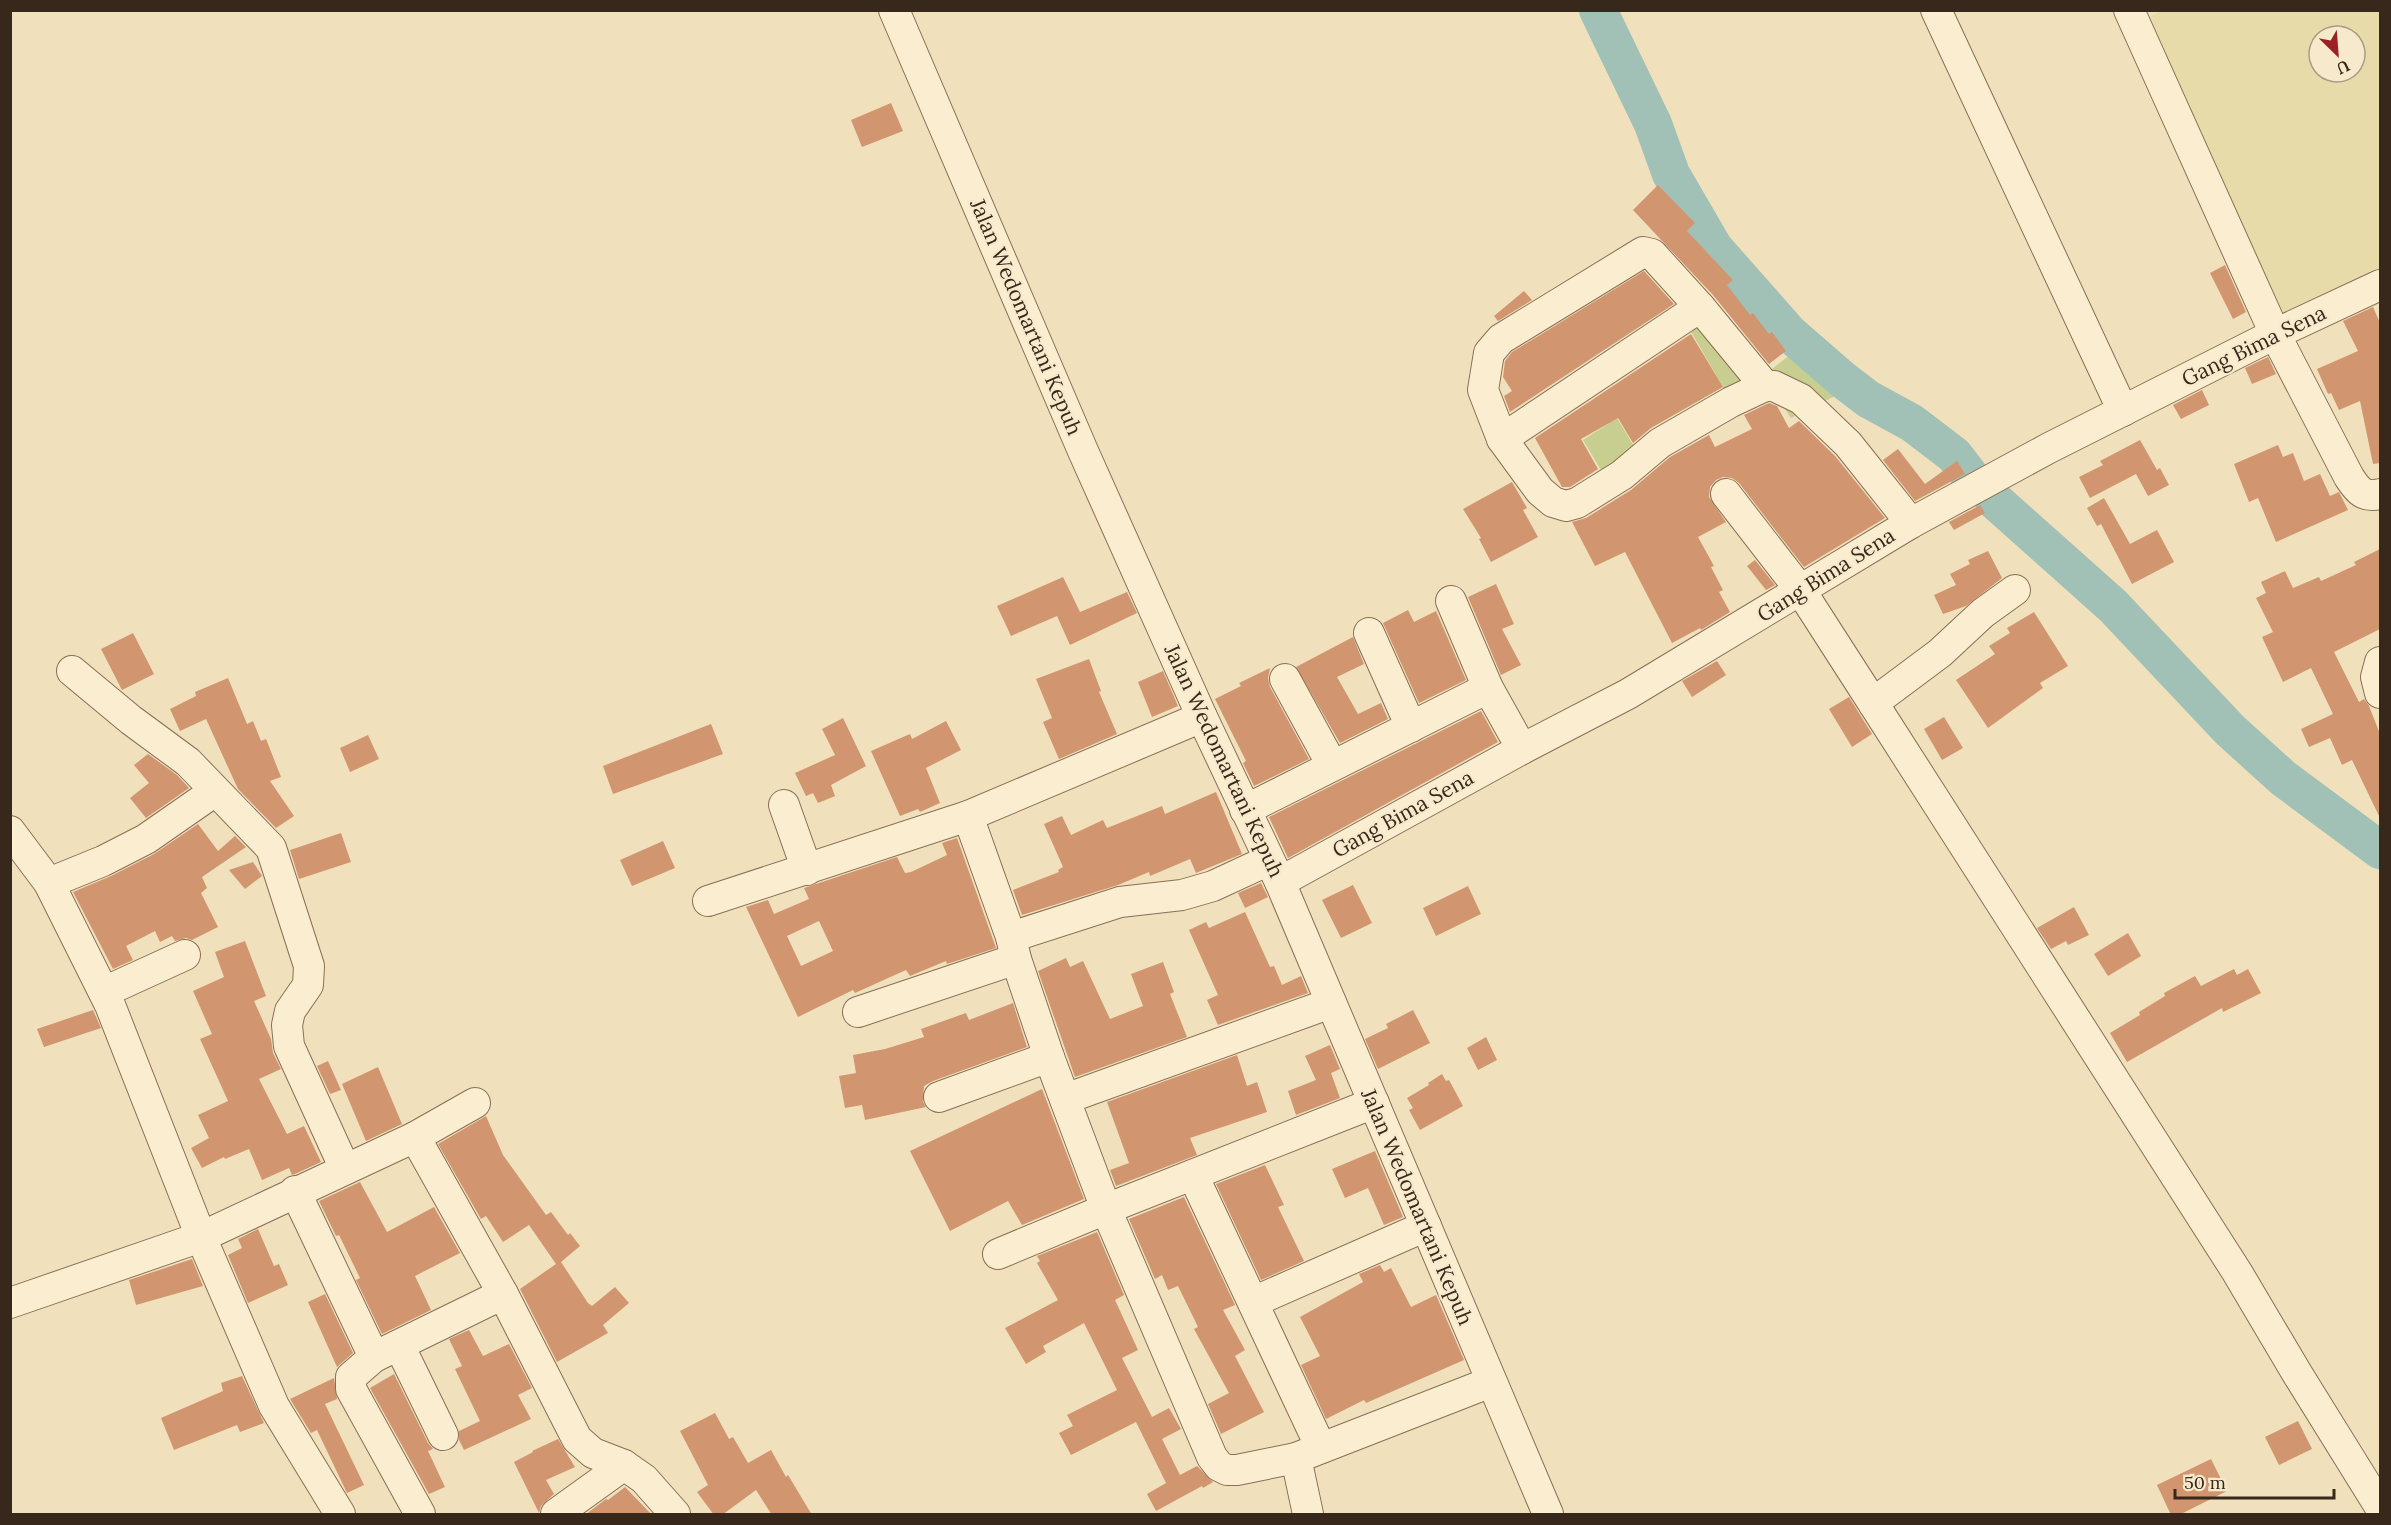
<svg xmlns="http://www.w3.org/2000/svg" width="2391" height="1525" font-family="Lora,serif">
	<rect width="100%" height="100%" fill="#f0e0bc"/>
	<path fill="#e6dba9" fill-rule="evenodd" d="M2164 10 2380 11V284L2275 332 2135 23ZM2319 36H2355V72H2319Z"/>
	<g fill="#c8ce90">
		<path d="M1701 313 1760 380 1727 394 1686 323Z"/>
		<path d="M1795 351 1841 393 1791 418 1763 376Z"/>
		<path d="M1617 418 1641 458 1607 480 1583 440Z"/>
	</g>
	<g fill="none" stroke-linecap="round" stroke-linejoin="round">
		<g stroke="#a1c1b7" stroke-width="38">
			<path d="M1598 10 1653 124 1671 174 1714 248 1789 333 1842 379 1868 399 1912 423 1954 455 1974 481"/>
			<path d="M1993 499 2113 606 2230 730 2283 778 2380 850"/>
		</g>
	</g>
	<g fill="#d19670" fill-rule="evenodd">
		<path d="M891 103 903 131 862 147 851 120Z"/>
		<path d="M1658 185 1695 223 1687 231 1733 280 1727 285 1750 315 1753 313 1769 334 1772 332 1786 351 1769 364 1713 295 1633 210Z"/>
		<path d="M2225 265 2246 312 2233 319 2210 273Z"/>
		<path d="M1644 271 1674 304 1510 412 1504 396 1512 391 1503 377 1505 361 1512 352Z"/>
		<path d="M1524 291 1532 300 1498 321 1494 316Z"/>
		<path d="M2373 307 2380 323V463L2373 464 2360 401 2339 410 2331 393 2328 394 2317 369 2358 351 2343 321Z"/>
		<path d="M1691 334 1723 387 1651 428 1633 443 1618 418 1581 439 1598 469 1570 487H1562L1535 438Z"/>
		<path d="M2268 357 2276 374 2252 384 2245 368Z"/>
		<path d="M2202 390 2209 405 2181 419 2173 405Z"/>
		<path d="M1769 403 1777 406 1789 428 1799 421 1835 456 1885 518 1804 567 1739 483 1732 478 1723 477 1716 480 1710 487 1709 497 1726 522 1698 537 1714 566 1711 567 1723 590 1719 592 1730 612 1701 630 1700 628 1672 643 1625 552 1595 566 1572 522 1586 518 1631 490 1670 457 1709 435 1715 447 1752 429 1744 415Z"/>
		<path d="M2140 440 2157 470 2160 468 2169 485 2148 496 2136 474 2090 498 2079 477 2103 465 2100 461Z"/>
		<path d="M2278 445 2283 457 2293 453 2304 481 2320 474 2330 496 2339 492 2348 510 2276 542 2258 498 2249 502 2234 464Z"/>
		<path d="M1898 449 1925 484 1957 461 1965 474 1915 501 1883 460Z"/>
		<path d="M1512 482 1527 508 1523 510 1538 537 1491 562 1479 539 1481 538 1463 509Z"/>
		<path d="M2104 498 2130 544 2157 530 2174 562 2132 584 2101 524 2097 526 2087 508Z"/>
		<path d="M1980 505 1985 513 1954 530 1949 522Z"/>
		<path d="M2380 549V629L2334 652 2359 702 2364 699 2369 706 2380 734V818L2352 760 2342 765 2330 738 2309 747 2301 729 2333 714 2311 668 2283 682 2262 637 2273 632 2256 598 2266 593 2261 582 2285 571 2293 588 2319 577 2321 581 2356 565 2354 562Z"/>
		<path d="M1988 551 2002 578 1966 606 1943 614 1934 595 1956 585 1950 574 1970 564 1968 560Z"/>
		<path d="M1755 560 1775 585 1766 590 1747 566Z"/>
		<path d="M1063 577 1080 612 1127 592 1137 613 1070 645 1057 616 1011 636 997 606Z"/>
		<path d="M1496 584 1514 624 1502 629 1521 665 1501 675 1468 597Z"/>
		<path d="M1408 610 1414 622 1436 611 1466 680 1419 703 1383 623Z"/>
		<path d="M2034 612 2068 666 2040 683 2043 688 1988 728 1956 680 1995 654 1989 646 2010 633 2007 628Z"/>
		<path d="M133 633 154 674 122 690 101 649Z"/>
		<path d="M1353 637 1364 664 1337 677 1358 714 1381 703 1388 719 1340 743 1296 667Z"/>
		<path d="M1089 659 1101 691 1099 692 1117 734 1059 759 1043 722 1052 718 1036 679Z"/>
		<path d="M1717 661 1726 675 1692 697 1682 681Z"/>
		<path d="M1270 668 1268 678 1270 687 1309 759 1254 786 1243 763 1246 761 1215 699 1241 686 1239 683Z"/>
		<path d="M1163 671 1178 706 1152 717 1138 682Z"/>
		<path d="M228 678 247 724 253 721 261 741 266 739 281 777 270 781 294 816 276 828 238 789 206 719 180 731 170 709 196 696 195 692Z"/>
		<path d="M1849 697 1872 734 1852 747 1829 709Z"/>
		<path d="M1481 711 1498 742 1288 858 1269 817Z"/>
		<path d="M1944 717 1963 748 1942 760 1924 729Z"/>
		<path d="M843 718 866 766 831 785 835 796 818 803 813 793 806 796 795 773 835 755 822 729Z"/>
		<path d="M946 721 961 750 926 768 940 803 920 812 918 809 900 816 871 751 910 734 912 739Z"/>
		<path d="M711 724 723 754 613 794 603 766Z"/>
		<path d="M368 735 379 759 350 772 340 748Z"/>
		<path d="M148 754 177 775 189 788 146 818 130 798 149 783 134 765Z"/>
		<path d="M1216 792 1242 854 1196 873 1190 859 1150 876 1149 872 1118 885 1022 915 1013 890 1059 872 1058 870 1063 867 1044 824 1062 816 1071 835 1103 820 1107 828 1162 806 1165 814Z"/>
		<path d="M198 824 218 851 235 836 246 847 202 877 207 888 201 893 218 927 192 940 186 938 175 941 172 936 160 942 155 931 126 946 133 960 113 969 73 892 111 876 154 854Z"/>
		<path d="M341 833 351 862 299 879 290 850Z"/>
		<path d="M957 838 996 948 947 964 946 961 910 976 906 970 855 993 853 990 798 1017 746 907 768 900 774 914 809 899 804 888 897 857 905 873 911 872 947 855 942 843ZM819 921 833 951 801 966 787 936Z"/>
		<path d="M663 841 675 868 632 886 620 860Z"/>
		<path d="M253 862 262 876 245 889 229 870Z"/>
		<path d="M1261 883 1268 897 1245 908 1238 893Z"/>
		<path d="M1353 885 1372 923 1341 938 1322 900Z"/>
		<path d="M1468 886 1481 914 1436 936 1423 908Z"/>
		<path d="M2074 907 2089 935 2068 945 2066 941 2051 949 2037 928Z"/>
		<path d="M1245 912 1270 967 1274 966 1282 985 1301 976 1308 993 1218 1025 1207 1000 1218 995 1189 930 1206 922 1209 928Z"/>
		<path d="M2128 933 2141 956 2108 976 2094 954Z"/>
		<path d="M245 941 266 996 254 1001 271 1039 273 1053 281 1069 259 1079 287 1134 304 1126 321 1162 295 1174 292 1175 289 1168 262 1180 249 1149 225 1159 224 1157 202 1168 191 1148 209 1138 198 1115 228 1101 200 1039 212 1034 193 991 224 977 215 952Z"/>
		<path d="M1066 958 1070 967 1083 961 1110 1019 1143 1006 1131 974 1163 962 1174 992 1170 994 1187 1037 1075 1077 1038 971Z"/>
		<path d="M2234 969 2237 975 2248 969 2261 993 2223 1012 2222 1008 2127 1062 2110 1033 2140 1015 2139 1012 2165 996 2164 993 2195 976 2201 986Z"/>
		<path d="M1013 1003 1027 1047 933 1081 924 1086 923 1102 926 1107 865 1120 862 1105 845 1108 839 1076 856 1073 853 1055 885 1049 924 1037 921 1029 966 1013 969 1020Z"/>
		<path d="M93 1010 101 1028 44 1047 37 1029Z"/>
		<path d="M1413 1010 1430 1043 1378 1069 1365 1039 1388 1028 1386 1024Z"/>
		<path d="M1486 1037 1497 1060 1478 1070 1467 1048Z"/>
		<path d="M1330 1045 1340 1069 1331 1073 1340 1098 1296 1115 1288 1091 1316 1080 1305 1056Z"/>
		<path d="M1237 1055 1247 1086 1257 1082 1267 1112 1190 1138 1197 1155 1116 1186 1110 1170 1129 1163 1107 1102Z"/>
		<path d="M328 1061 341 1090 330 1094 317 1066Z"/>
		<path d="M378 1067 402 1124 366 1141 342 1084Z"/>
		<path d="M1442 1074 1446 1081 1449 1080 1463 1106 1420 1130 1409 1110 1413 1108 1407 1098 1429 1085 1428 1083Z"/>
		<path d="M1042 1089 1084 1199 1022 1225 1008 1201 950 1231 910 1151Z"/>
		<path d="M486 1116 503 1155 546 1215 551 1212 568 1235 570 1233 580 1246 561 1262 588 1303 592 1306 615 1287 629 1303 603 1325 608 1333 557 1362 520 1289 556 1264 529 1225 503 1242 486 1216 481 1219 438 1144Z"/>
		<path d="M1375 1151 1403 1217 1384 1225 1368 1188 1345 1198 1332 1169Z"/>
		<path d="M1265 1165 1284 1205 1278 1207 1304 1261 1261 1280 1216 1184Z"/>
		<path d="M360 1182 387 1232 434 1207 460 1253 415 1276 431 1310 382 1334 356 1280 360 1278 339 1235 336 1236 319 1201Z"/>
		<path d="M1184 1197 1235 1305 1223 1310 1245 1350 1235 1356 1264 1412 1221 1434 1208 1404 1229 1393 1194 1329 1198 1327 1178 1286 1168 1290 1162 1275 1155 1279 1129 1219Z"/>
		<path d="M258 1229 274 1266 279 1264 288 1285 248 1303 228 1255 242 1248 238 1239Z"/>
		<path d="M1097 1232 1124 1295 1115 1300 1138 1350 1122 1358 1152 1417 1169 1408 1181 1429 1162 1439 1180 1475 1197 1466 1213 1482 1203 1488 1202 1486 1156 1511 1147 1494 1166 1483 1136 1422 1071 1455 1059 1433 1073 1426 1067 1415 1117 1390 1084 1323 1043 1346 1046 1352 1026 1364 1005 1328 1058 1300 1037 1263 1040 1261 1037 1256Z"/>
		<path d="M192 1259 203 1286 136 1305 129 1280Z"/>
		<path d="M1380 1265 1384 1272 1391 1268 1411 1307 1436 1295 1464 1360 1366 1403 1364 1400 1326 1419 1301 1365 1320 1356 1300 1317 1363 1282 1359 1274Z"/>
		<path d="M325 1294 353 1353 337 1367 308 1302Z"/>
		<path d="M469 1330 483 1356 509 1344 532 1388 518 1395 531 1419 464 1450 459 1440V1431L480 1421 455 1369 462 1366 449 1339Z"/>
		<path d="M394 1374 428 1443 433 1449 428 1451 445 1487 429 1494 370 1388Z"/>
		<path d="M242 1376 264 1423 240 1432 237 1425 174 1450 161 1418 223 1391 221 1383Z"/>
		<path d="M334 1378 337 1399 325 1404 364 1485 347 1493 317 1430 311 1433 290 1399Z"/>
		<path d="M715 1413 729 1439 733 1437 748 1463 771 1450 786 1477 788 1475 812 1515H772L756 1490 722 1515H714L697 1492 708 1485 680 1431Z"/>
		<path d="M2298 1421 2312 1449 2279 1465 2265 1437Z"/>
		<path d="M558 1439 575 1467 546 1480 554 1494 541 1506 539 1513 514 1462 533 1452 532 1451Z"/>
		<path d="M2211 1459 2227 1491 2179 1515H2171L2157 1485Z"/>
		<path d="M625 1487 652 1515H585L606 1499 608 1500Z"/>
	</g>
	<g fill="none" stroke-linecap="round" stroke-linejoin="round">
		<defs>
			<g id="minor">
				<path d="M894 10 1083 451 1202 717 1280 882 1548 1514"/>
				<path d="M1936 10 2123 411"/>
				<path d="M2129 10 2275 334 2349 477C2358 491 2364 498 2380 494"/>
				<path d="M1700 307 1652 254 1643 252 1501 339 1489 353 1483 390 1502 439 1540 491 1553 502 1566 506 1577 503 1622 475 1660 443 1731 402 1765 386H1774L1801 399 1848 444 1911 523"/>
				<path d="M1502 439 1700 307 1765 386"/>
				<path d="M1726 494 1801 591 1873 703 2237 1272 2298 1375 2380 1507"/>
				<path d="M1369 633 1411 727"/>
				<path d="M2380 662 2376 677 2380 693"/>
				<path d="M72 671 131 720 188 762 271 848 309 966 308 985 290 1011 287 1025 289 1046 345 1169"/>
				<path d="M1285 679 1332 765"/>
				<path d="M1488 688 1522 749"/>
				<path d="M1873 703 1940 653 1983 613 2015 590"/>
				<path d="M784 805 807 870"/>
				<path d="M1245 810 1488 688 1451 601"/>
				<path d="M968 816 1011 937 1016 959 1049 1057 1106 1209 1212 1457 1219 1466 1227 1470H1237L1296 1458 1491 1382"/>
				<path d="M10 831 49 883 110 1005 201 1237 274 1406 340 1514"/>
				<path d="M1280 882 1522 749 1628 694 1911 523 2049 448 2275 334 2380 285"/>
				<path d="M49 883 103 861 146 839 215 791"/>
				<path d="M708 901 968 816 1202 717"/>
				<path d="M1011 937 1120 902 1182 895 1213 886 1269 860"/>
				<path d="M104 992 185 955"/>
				<path d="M858 1012 1016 959"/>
				<path d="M939 1097 1049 1057"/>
				<path d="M1065 1099 1331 1003"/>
				<path d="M415 1137 503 1294 577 1439 593 1453 624 1465 644 1479 675 1514"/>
				<path d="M1193 1175 1321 1448"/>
				<path d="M295 1191 374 1357"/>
				<path d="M998 1254 1106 1209 1374 1103"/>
				<path d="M1253 1302 1426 1226"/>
				<path d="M10 1303 201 1237 415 1137 475 1103"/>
				<path d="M399 1345 443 1435"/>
				<path d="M1296 1458 1308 1514"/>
				<path d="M420 1514 351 1389V1377L374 1357 503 1294"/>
				<path d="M556 1514 624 1465"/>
			</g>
		</defs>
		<use href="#minor" stroke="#896f55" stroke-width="32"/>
		<use href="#minor" stroke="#fbedd0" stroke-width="30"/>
	</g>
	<g text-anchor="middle" stroke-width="4.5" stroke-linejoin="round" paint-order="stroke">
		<g font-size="21" fill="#37281b" stroke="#f7eacc">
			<text transform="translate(1026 317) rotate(67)" y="7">Jalan Wedomartani Kepuh</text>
			<text transform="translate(2254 346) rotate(-26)" y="7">Gang Bima Sena</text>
			<text transform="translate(1826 575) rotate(-32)" y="7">Gang Bima Sena</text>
			<text transform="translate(1224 761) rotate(65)" y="7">Jalan Wedomartani Kepuh</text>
			<text transform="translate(1403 814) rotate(-29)" y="7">Gang Bima Sena</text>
			<text transform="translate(1417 1207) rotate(67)" y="7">Jalan Wedomartani Kepuh</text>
		</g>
	</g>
	<rect width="2391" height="1525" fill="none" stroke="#37281b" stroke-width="24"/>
	<g transform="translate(2337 54) rotate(155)"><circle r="28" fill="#f7eacc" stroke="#aa9c85" stroke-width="1.5"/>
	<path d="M0-4.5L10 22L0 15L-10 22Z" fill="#9b2124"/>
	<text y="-9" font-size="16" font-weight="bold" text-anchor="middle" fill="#37281b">U</text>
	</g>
	<path d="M2175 1489v9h159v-9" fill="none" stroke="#37281b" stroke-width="3"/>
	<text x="2184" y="1489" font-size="18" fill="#37281b" stroke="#f7eacc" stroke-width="4.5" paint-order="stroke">50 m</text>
</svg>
